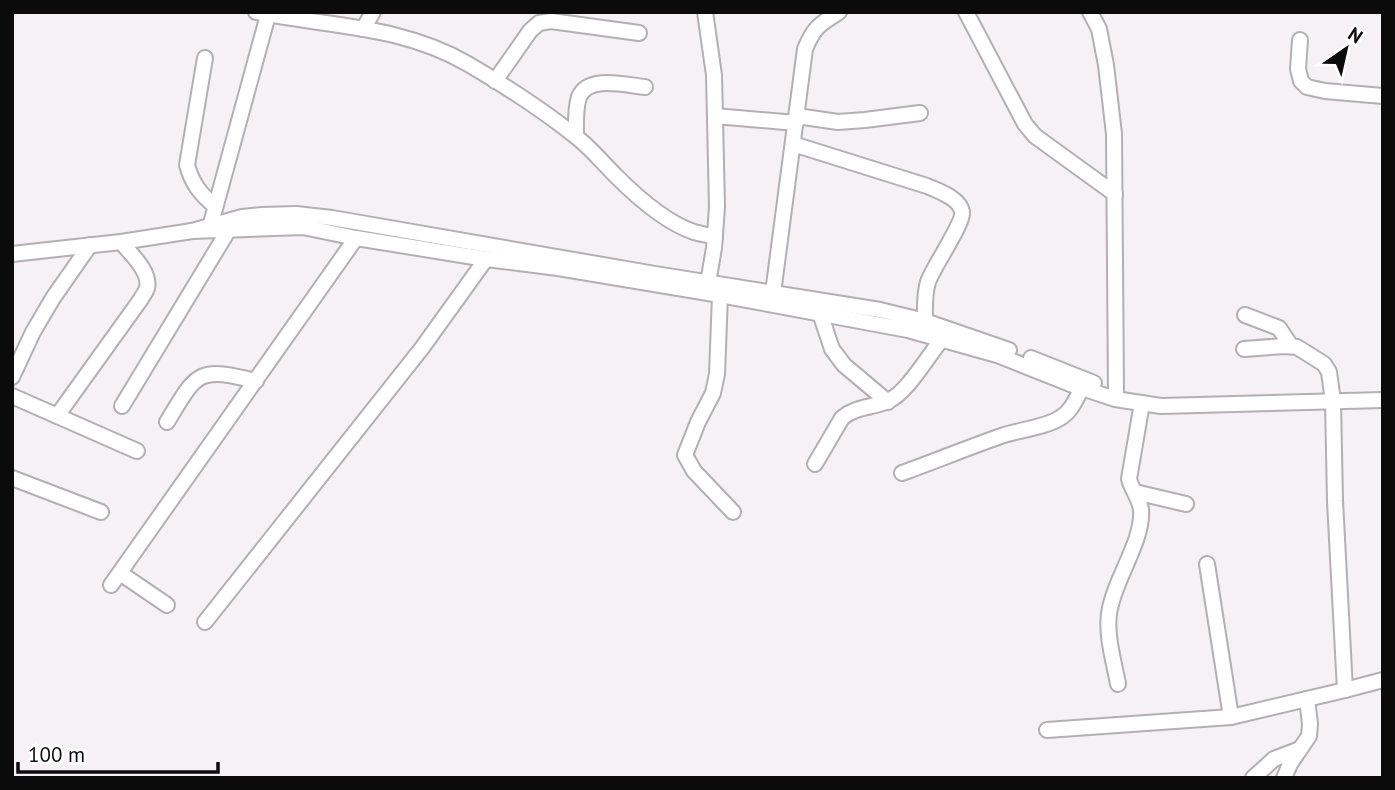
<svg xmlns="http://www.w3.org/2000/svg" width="1395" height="790" font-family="'PT Sans',sans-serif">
	<rect width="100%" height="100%" fill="#f5f1f5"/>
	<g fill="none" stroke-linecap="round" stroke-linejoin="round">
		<defs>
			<g id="minor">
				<path d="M256 12C330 27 401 25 468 64 504 85 541 109 574 135 590 147 602 162 616 176 636 196 667 223 694 232 701 234 708 235 715 237"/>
				<path d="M705 12 714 75 717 207 714 248 708 283"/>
				<path d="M966 12 1025 124 1035 136 1115 194"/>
				<path d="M1090 12 1099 29 1106 65 1114 134 1116 392"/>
				<path d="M363 29 373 12"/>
				<path d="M1300 40 1298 69 1301 81 1307 87 1325 91 1383 96"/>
				<path d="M205 58 187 165C192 183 200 194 215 206"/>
				<path d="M495 81 530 31 539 23 551 21 639 33"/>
				<path d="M715 116 796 123"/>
				<path d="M797 116 838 122 865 120 920 113"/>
				<path d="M576 136C576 124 575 109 579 97 588 75 625 85 645 87"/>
				<path d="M793 144 927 186C938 191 960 198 962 212 964 223 933 267 928 282 924 295 925 308 925 321"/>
				<path d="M210 227 268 15 267 12"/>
				<path d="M192 231 303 227 356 238 486 259 558 268 720 295 908 330 997 355 1070 384 1115 399 1161 406 1383 400"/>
				<path d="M12 254 121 242 192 231 242 217 262 215 296 214 332 218 655 274 880 310 925 321 1009 350"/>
				<path d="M773 293 805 49C814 27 820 24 839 12"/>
				<path d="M720 295 717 374 713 393 698 422 685 455 694 471 733 512"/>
				<path d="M820 313 832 349 844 365 888 402"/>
				<path d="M1245 315 1279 328 1291 346"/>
				<path d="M1244 349 1284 346 1297 347 1324 364 1329 372 1333 401 1335 501 1345 690"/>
				<path d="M1031 358 1094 383"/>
				<path d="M12 377 33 332 53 298 90 245"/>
				<path d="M12 396 137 451"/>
				<path d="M122 406 228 231"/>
				<path d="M57 416 141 299C143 295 146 292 147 288 151 272 130 253 121 242"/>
				<path d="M167 422C197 373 196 366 256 381"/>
				<path d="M815 464 842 418C856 406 872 408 888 401 907 393 928 356 942 339"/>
				<path d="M902 473C936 461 969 447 1004 435 1020 430 1046 427 1060 418 1071 412 1076 399 1082 388"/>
				<path d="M12 478 101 512"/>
				<path d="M1135 492 1186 504"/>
				<path d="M1207 564 1231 717"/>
				<path d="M120 573 167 605"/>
				<path d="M111 585 356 238"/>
				<path d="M205 622 422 348 486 259"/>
				<path d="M1118 684C1114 662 1106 636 1109 614 1113 581 1144 541 1141 509 1139 498 1132 490 1129 479L1142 403"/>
				<path d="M1047 730 1231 717 1345 690 1383 680"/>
				<path d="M1253 778 1274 759 1300 749"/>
				<path d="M1284 778 1290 764 1309 736 1310 724 1307 699"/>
			</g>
		</defs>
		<use href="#minor" stroke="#b3afb3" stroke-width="18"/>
		<use href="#minor" stroke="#fff" stroke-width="14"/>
	</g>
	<rect width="1395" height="790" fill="none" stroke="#0c0b0c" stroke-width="28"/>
	<g transform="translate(1346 49) rotate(34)" stroke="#ffffff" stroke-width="5" paint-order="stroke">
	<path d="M0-5L12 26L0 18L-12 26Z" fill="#0c0b0c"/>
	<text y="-10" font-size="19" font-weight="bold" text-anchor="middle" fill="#0c0b0c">N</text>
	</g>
	<path d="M18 762v10h200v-10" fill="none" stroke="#0c0b0c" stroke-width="3.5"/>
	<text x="28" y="762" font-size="21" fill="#0c0b0c" stroke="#ffffff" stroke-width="5" paint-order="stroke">100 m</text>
</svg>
